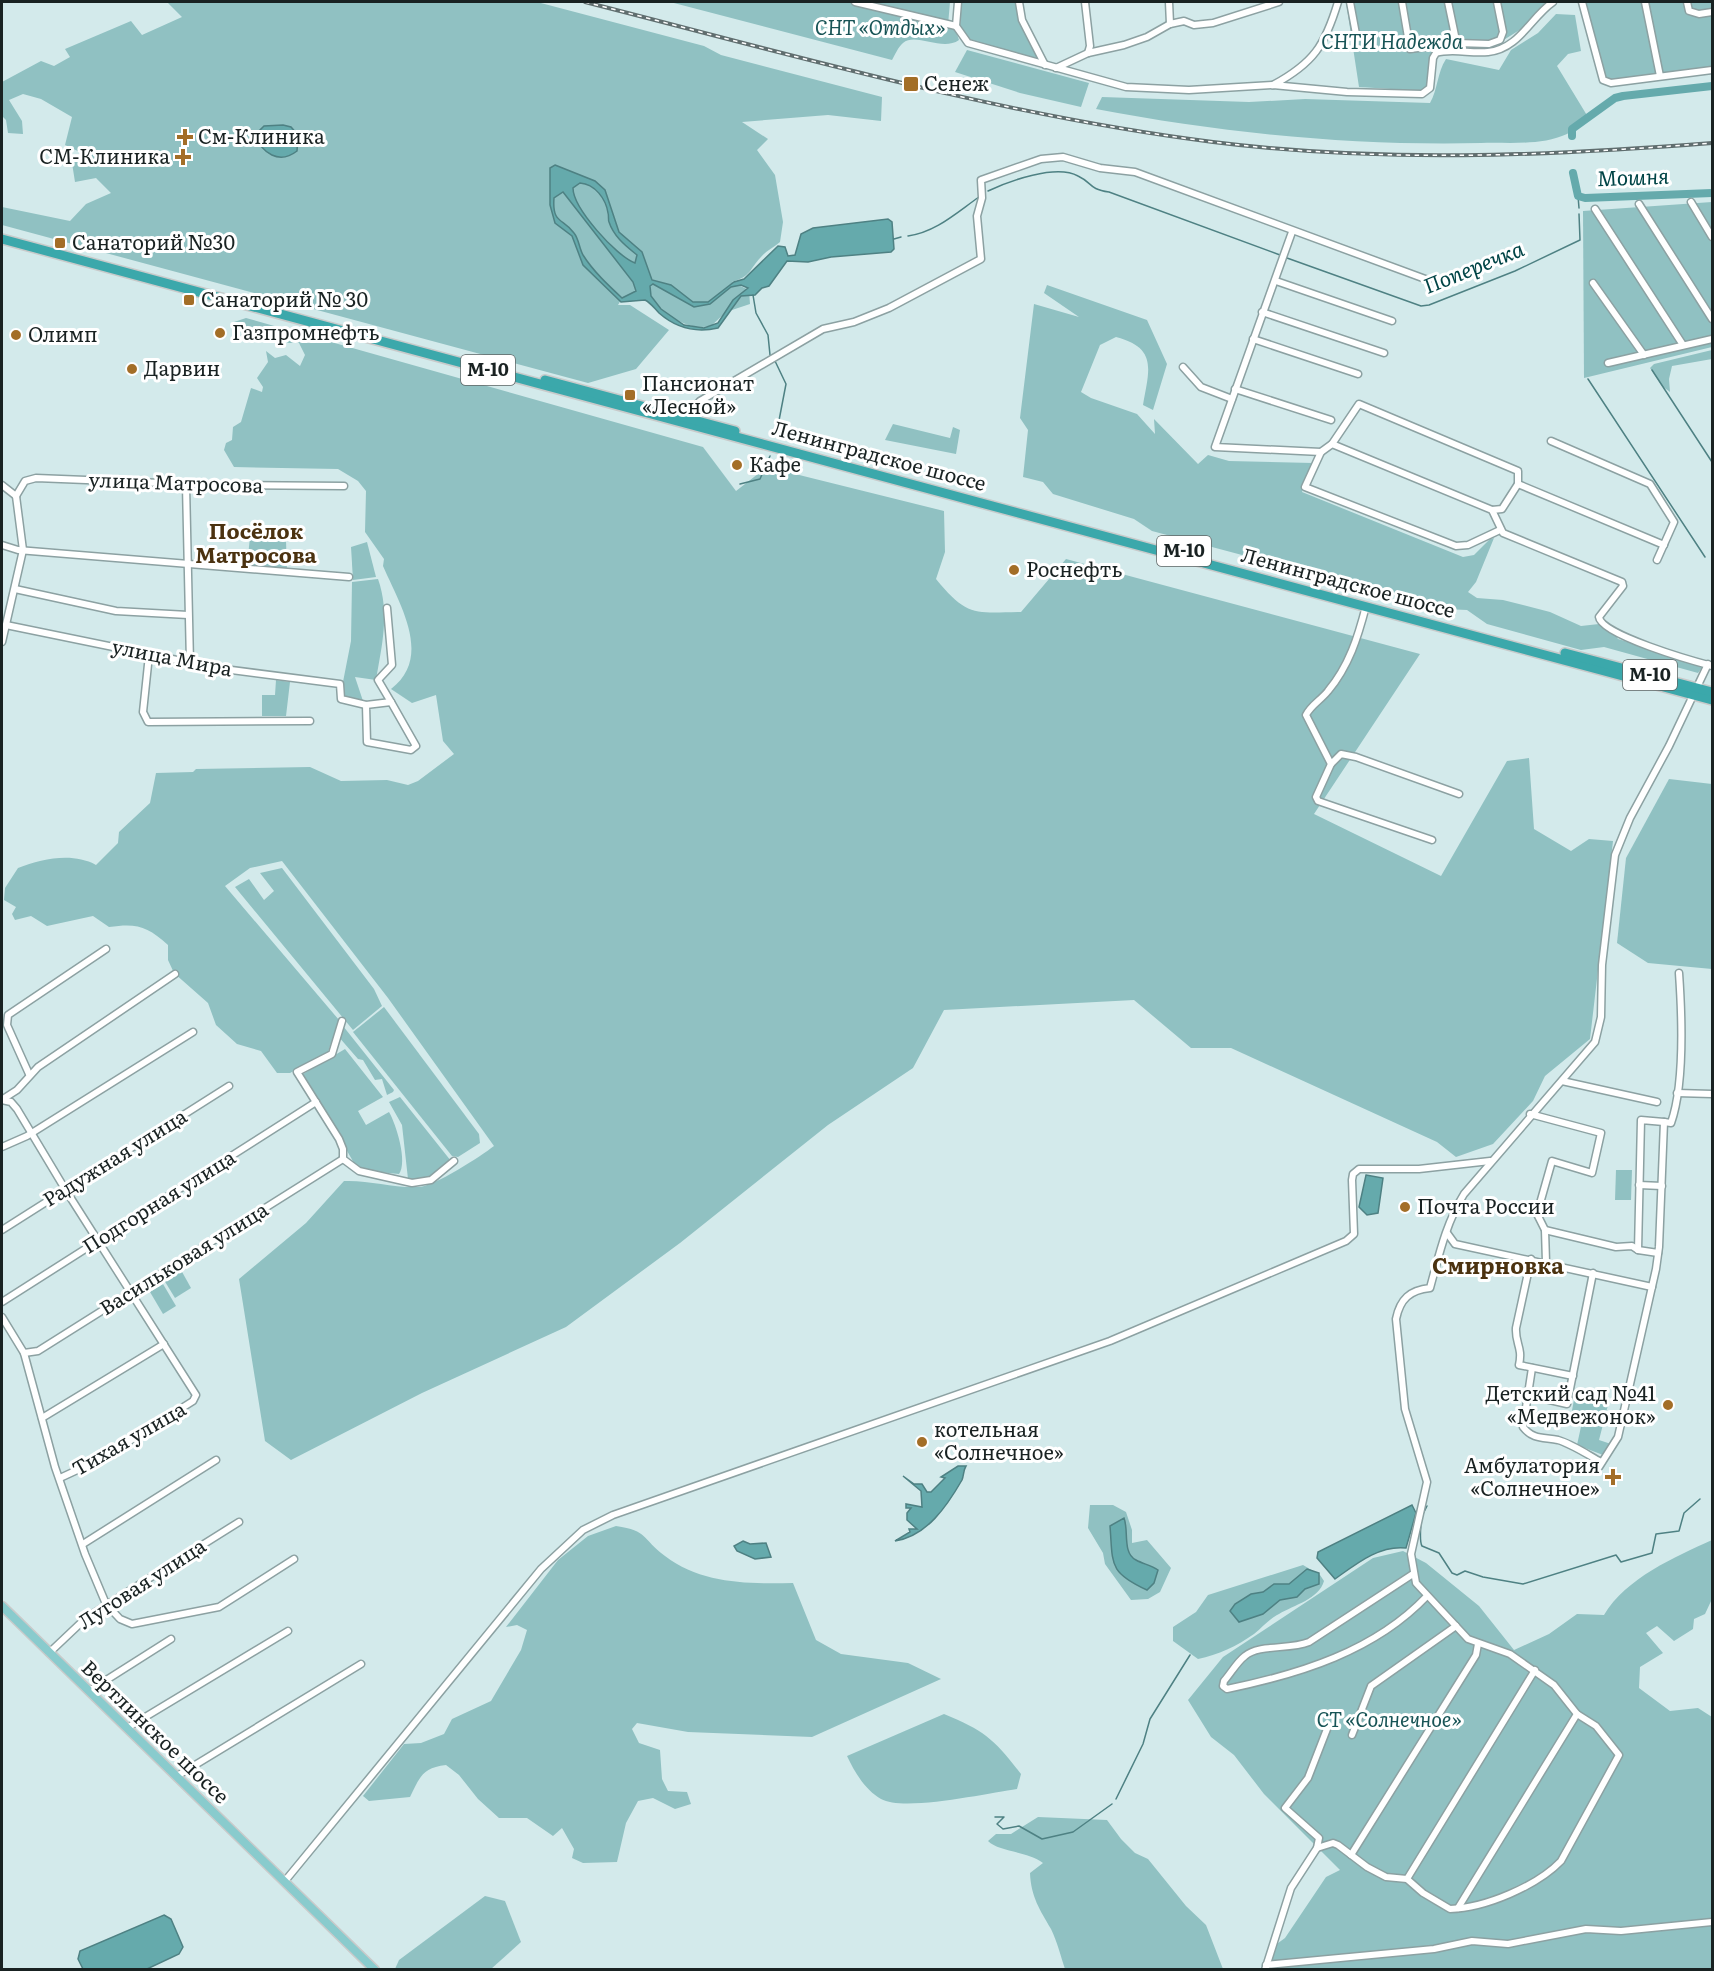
<svg xmlns="http://www.w3.org/2000/svg" width="1714" height="1971" font-family="Literata,serif">
	<rect width="100%" height="100%" fill="#d3eaeb"/>
	<g fill="#90c1c2">
		<path d="M170 2H537L704 46 721 55 882 97 881 121 828 115 742 122 768 139 757 150 775 175 783 222 780 242C774 247 766 251 761 257 749 270 751 276 732 282L749 290 750 304 726 312 711 326C680 332 660 306 636 291L622 298 618 305H630L669 330 636 369 588 383 2 225V207L70 221 86 204 111 193 96 178 75 182 72 163 82 153 65 145 72 117 41 99 23 94 9 100 22 121 23 134 8 133 6 120 2 116V82L41 61 54 66 70 57 65 49 131 21 142 35 182 17 168 3Z"/>
		<path d="M670 2H950L948 25 955 28 959 40C942 52 916 32 903 43 898 47 895 55 892 60Z"/>
		<path d="M961 2H1019V7L1043 62 971 42 960 27Z"/>
		<path d="M1346 2H1546L1526 26 1494 46 1432 47 1428 85 1423 91 1359 87Z"/>
		<path d="M1581 2H1712V73L1612 85 1601 81Z"/>
		<path d="M1556 14 1575 15 1581 51 1568 54 1557 66 1588 117C1581 122 1574 130 1567 134 1541 146 1509 142 1481 143 1352 146 1222 133 1096 109L1102 97 1249 102 1305 99 1430 103C1438 89 1437 73 1446 59L1499 70 1511 50 1538 33Z"/>
		<path d="M967 50 1089 83 1081 107 1020 93 955 72Z"/>
		<path d="M1712 202V347L1584 378 1583 211Z"/>
		<path d="M1047 285 1147 320 1167 364 1153 410 1143 405C1149 370 1158 348 1116 337L1100 345 1081 392 1091 398 1137 414 1155 434 1154 419 1198 464 1208 455 1229 461 1313 463 1302 492 1463 557 1474 555 1490 539 1494 538 1476 582 1468 592 1477 598 1503 600 1550 612 1581 626 1599 624 1613 631 1618 639 1704 665 1698 673 1604 647 1581 650 1487 624 1467 610 1445 609 1152 531 1134 519 1053 494 1043 482 1023 477 1028 430 1020 418 1034 304 1079 317 1044 293Z"/>
		<path d="M246 318 703 447 736 491 767 467 944 511 945 552 936 579C967 617 975 613 1021 612L1066 559 1420 654 1314 814 1441 876 1507 761 1529 758 1534 829 1571 851 1589 839 1613 841 1590 1039 1545 1076 1533 1101 1493 1144 1456 1157 1437 1142 1231 1048H1191L1134 1000 944 1010 913 1068 828 1125 680 1243 566 1327 422 1393 291 1460 265 1441 239 1279 306 1223 344 1181C369 1180 393 1188 418 1187 434 1187 481 1156 494 1146L388 998 282 861 250 868 225 886 339 1020 328 1052 290 1073H277L261 1051 237 1044 216 1025 208 1003 174 973 168 960V945C147 926 137 923 109 927L93 916 47 926 31 916 15 920 12 914 16 907 4 900 5 888 18 868C42 859 72 852 96 865L118 843 119 832 150 803 156 773 193 772 196 769 310 767 341 781 387 780 408 785 418 781 454 754 443 741 436 695 412 703 391 689C433 657 400 605 383 566L384 559 365 532 366 491 358 481 338 469 234 467 224 450 226 443 232 440 233 427 241 422 251 388 262 392 263 387 257 378 268 362 266 351 275 358 286 355 300 366 305 355 299 343H289L234 329V322Z"/>
		<path d="M1712 350V359L1672 366 1669 379 1670 392 1662 386 1650 368 1654 364Z"/>
		<path d="M893 424 950 438 953 427 960 430 956 454 885 440Z"/>
		<path d="M250 537 286 541 287 570 247 566Z"/>
		<path d="M367 542 376 577 353 580 351 547Z"/>
		<path d="M378 579C390 613 382 645 376 680L355 677 363 701 344 698 342 687 351 641 352 582Z"/>
		<path d="M276 680 290 682 286 716H262V695H275Z"/>
		<path d="M1669 779 1712 784V969L1648 963 1617 943 1626 858Z"/>
		<path d="M282 868 374 989 382 1006 353 1030 235 887 249 879 264 900 274 891 260 873Z"/>
		<path d="M384 1007 479 1134 480 1143 458 1157 452 1156 353 1032Z"/>
		<path d="M343 1026 394 1090 393 1092 387 1095 382 1079 375 1080 363 1060 358 1059 338 1036Z"/>
		<path d="M345 1049 383 1097 358 1111 366 1125 389 1112C396 1124 408 1162 399 1174L358 1170 303 1074Z"/>
		<path d="M400 1097 451 1161C438 1173 427 1185 408 1179L402 1125 389 1102Z"/>
		<path d="M1616 1170H1632L1631 1200H1615Z"/>
		<path d="M181 1270 191 1288 175 1298 164 1280Z"/>
		<path d="M163 1284 176 1306 163 1314 150 1292Z"/>
		<path d="M1576 1389 1581 1391 1580 1397 1608 1405 1599 1440 1611 1444 1603 1455 1577 1445 1582 1422 1570 1421Z"/>
		<path d="M1090 1505H1113L1126 1512 1132 1530V1543L1147 1540 1171 1568 1160 1592 1148 1599 1131 1600 1105 1564 1103 1553 1088 1528Z"/>
		<path d="M616 1526C649 1531 641 1538 665 1556 702 1584 748 1584 793 1583L816 1640 841 1654 908 1663 941 1679 812 1737 688 1732 637 1723 632 1729 639 1743 660 1750 662 1779 668 1791 687 1792 691 1804 675 1809 653 1798 638 1801 626 1823 617 1862 583 1863 572 1858 574 1849 562 1828 553 1836 527 1818H499L478 1799 459 1775 446 1765C422 1768 420 1777 410 1797L369 1801 363 1796 404 1744 421 1743 444 1734 452 1719 491 1701 521 1650 527 1630 517 1625 506 1627 558 1560 588 1536Z"/>
		<path d="M1712 1540V1599L1705 1614 1694 1619 1693 1629 1674 1641 1657 1626 1646 1633 1663 1653 1640 1667 1639 1688 1670 1711 1698 1708 1712 1717V1969H1272L1274 1946 1285 1938 1326 1877 1340 1870 1264 1794 1234 1755 1211 1737 1188 1700 1223 1657 1373 1558 1403 1551 1426 1563 1479 1606 1514 1650 1549 1634 1577 1614 1604 1615C1626 1578 1675 1557 1712 1540Z"/>
		<path d="M1303 1565 1320 1575 1324 1581C1319 1599 1294 1605 1279 1614 1269 1619 1263 1627 1254 1634 1237 1646 1218 1655 1198 1659L1173 1641V1627L1196 1612 1208 1595Z"/>
		<path d="M944 1714C985 1731 994 1739 1021 1774L1017 1789C988 1793 904 1812 881 1799 865 1790 854 1771 847 1756Z"/>
		<path d="M1038 1817 1107 1820 1121 1839 1135 1853 1148 1859 1186 1906 1206 1925 1223 1969H1065C1061 1957 1057 1941 1051 1929 1040 1910 1031 1897 1030 1873L1043 1863C1027 1851 999 1852 988 1841L996 1834H1011Z"/>
		<path d="M485 1896 505 1901 521 1942 491 1969H395L399 1960Z"/>
	</g>
	<g fill="#65aaac" stroke="#4e8183" stroke-width="1.5" fill-rule="evenodd">
		<path d="M283 125 291 127 298 135 297 151C279 165 262 153 255 135L264 126Z"/>
		<path d="M555 165 595 181 605 190 619 232 642 252 652 280 671 285 693 302H708L734 282 744 279 778 246 785 247 788 256 795 255 801 234 813 228 888 219 892 222 894 249 891 252 831 257 808 262 787 261 769 286 762 288 755 295 741 296 718 328C696 333 676 328 659 313 654 308 651 303 645 300L621 302 583 265 572 236 555 223 550 205V168ZM580 183C595 184 606 199 608 213 609 215 608 221 609 222 614 237 626 246 637 255L635 263C616 256 573 208 573 188ZM563 192 633 282 636 291 622 298C608 285 593 271 583 255 579 248 579 239 574 233 563 218 552 224 554 198ZM653 284 694 307 710 304 731 287 741 285 748 288 733 300 718 323 704 328 684 325 661 309 651 296 650 286Z"/>
		<path d="M1366 1175 1383 1178 1378 1213 1367 1215 1359 1207Z"/>
		<path d="M958 1466H966C963 1471 964 1475 962 1480 947 1506 927 1536 895 1541L910 1532 909 1529H917L907 1520V1513L911 1508H906V1504L922 1507 921 1491 903 1476 914 1484H922L927 1492H931L945 1478 941 1477Z"/>
		<path d="M1412 1505 1416 1513 1406 1548C1379 1545 1356 1564 1335 1579L1317 1558 1318 1552Z"/>
		<path d="M1124 1518C1129 1530 1122 1553 1136 1560 1143 1564 1151 1565 1158 1570L1154 1583 1147 1590C1108 1572 1113 1564 1110 1526Z"/>
		<path d="M743 1541 750 1544 766 1543 771 1557 755 1559 737 1551 734 1546Z"/>
		<path d="M1307 1569 1319 1573V1584L1305 1589 1297 1597 1280 1600 1263 1614 1239 1622 1230 1611 1235 1604 1251 1594 1263 1592 1274 1584H1289Z"/>
		<path d="M164 1915 171 1919 183 1947 179 1954 147 1969H83L78 1959 80 1951Z"/>
	</g>
	<g fill="none" stroke-linecap="round" stroke-linejoin="round">
		<g stroke="#4e8183" stroke-width="1.5">
			<path d="M988 191C1009 181 1056 164 1078 176 1093 183 1088 189 1109 192L1280 255"/>
			<path d="M1578 196 1579 208"/>
			<path d="M908 236C936 232 956 213 979 197"/>
			<path d="M894 239 901 237"/>
			<path d="M1287 258 1421 306 1429 305 1515 271 1580 240 1579 214"/>
			<path d="M753 295 756 313 768 335 770 355"/>
			<path d="M775 361 786 384 776 436"/>
			<path d="M1652 370 1712 462"/>
			<path d="M1588 379 1705 557"/>
			<path d="M740 484 760 479 770 456"/>
			<path d="M1422 1516 1427 1506"/>
			<path d="M1421 1521C1421 1527 1419 1541 1422 1546L1439 1553 1452 1573 1457 1575 1465 1571 1483 1577 1523 1584 1616 1555 1621 1562 1652 1553 1656 1534 1679 1531 1684 1513 1700 1499"/>
			<path d="M1116 1799 1143 1744 1150 1719 1190 1655"/>
			<path d="M995 1817H1004L997 1824 1003 1829 1019 1826 1042 1839 1073 1832 1112 1804"/>
		</g>
		<g stroke="#65aaac" stroke-width="8">
			<path d="M1572 136V129L1615 98 1623 96 1712 86"/>
			<path d="M1573 173 1578 196 1585 198 1712 193"/>
		</g>
		<defs>
			<g id="minor">
				<path d="M855 2 956 26"/>
				<path d="M958 2 956 26 968 43 1126 87 1189 90 1273 85 1347 92 1422 94 1430 88 1433 58 1436 53C1452 48 1471 54 1488 52 1519 49 1531 17 1553 2"/>
				<path d="M1019 2 1022 20 1045 65"/>
				<path d="M1085 2 1090 46 1088 53"/>
				<path d="M1169 2 1170 24"/>
				<path d="M1350 2 1356 34"/>
				<path d="M1402 2 1410 49 1457 43 1489 44 1500 40 1503 32 1497 2"/>
				<path d="M1448 2 1457 45"/>
				<path d="M1582 2 1603 80 1611 83 1712 70"/>
				<path d="M1645 2 1660 76"/>
				<path d="M1687 2 1689 11 1699 14 1712 12"/>
				<path d="M1056 68 1088 53 1124 45 1147 37 1170 24 1184 21 1194 25 1213 23 1279 2"/>
				<path d="M1273 85C1314 63 1325 45 1338 2"/>
				<path d="M1691 202 1712 237"/>
				<path d="M1639 204 1712 319"/>
				<path d="M1595 209 1683 345"/>
				<path d="M1292 232 1215 447 1321 452 1332 444 1492 510 1503 533 1622 582 1623 586 1599 617C1601 635 1693 661 1712 666"/>
				<path d="M1276 281 1392 321"/>
				<path d="M1593 283 1644 355"/>
				<path d="M1262 312 1384 353"/>
				<path d="M1253 339 1358 374"/>
				<path d="M1608 363 1712 339"/>
				<path d="M1183 367 1201 387 1232 399"/>
				<path d="M1235 389 1331 420"/>
				<path d="M684 420 700 401 823 329 854 322 889 308 981 259 977 216 982 198 981 180 1041 159 1063 157 1100 168 1135 172 1428 280"/>
				<path d="M1551 441 1650 484 1674 522 1657 560"/>
				<path d="M1332 444 1359 404 1518 471V484L1502 509 1492 510"/>
				<path d="M1321 452 1305 487 1456 546 1468 545 1500 530"/>
				<path d="M1518 484 1664 545"/>
				<path d="M2 485 16 496"/>
				<path d="M186 485 190 663"/>
				<path d="M16 496 25 481 36 478 211 485 344 486"/>
				<path d="M2 545 18 550 349 577"/>
				<path d="M15 589 116 611 188 615"/>
				<path d="M387 608 392 665 378 680 391 702"/>
				<path d="M6 625 216 668 340 684 341 699 366 705 367 742 411 750 416 746 391 702 366 705"/>
				<path d="M2 642 23 550 16 496"/>
				<path d="M149 655 143 712 148 722 310 721"/>
				<path d="M1331 764 1306 715C1311 705 1321 700 1328 691 1349 666 1358 637 1366 606"/>
				<path d="M1432 840 1318 801 1316 797 1331 764 1341 754 1356 757 1459 794"/>
				<path d="M342 1021 332 1054 297 1072 339 1139 343 1149V1159L359 1171 412 1183 431 1180 454 1161"/>
				<path d="M29 1074 7 1025 8 1015 106 949"/>
				<path d="M1562 1081 1657 1102"/>
				<path d="M1677 1093 1712 1094"/>
				<path d="M3 1099 17 1090 38 1067 175 974"/>
				<path d="M2 1100 11 1102 17 1109 65 1189 196 1395 193 1401 101 1459 60 1478"/>
				<path d="M1530 1114 1601 1133 1592 1173 1552 1161 1537 1214 1545 1230 1546 1262"/>
				<path d="M2 1147 27 1136 193 1032"/>
				<path d="M1639 1185 1662 1186"/>
				<path d="M2 1230 229 1086"/>
				<path d="M1545 1230 1616 1247 1632 1246 1638 1250 1658 1253"/>
				<path d="M1447 1233 1455 1244 1652 1287"/>
				<path d="M1638 1250 1641 1120 1664 1122"/>
				<path d="M1531 1259 1516 1328C1515 1344 1523 1347 1519 1365L1573 1376"/>
				<path d="M2 1302 316 1102"/>
				<path d="M2 1317 24 1353 55 1467 85 1554 106 1604 120 1619 132 1624 219 1607 294 1559"/>
				<path d="M24 1353 38 1351 343 1159"/>
				<path d="M1532 1368 1523 1427C1533 1440 1544 1437 1558 1440 1572 1444 1588 1455 1601 1462"/>
				<path d="M1528 1395 1567 1404 1593 1273"/>
				<path d="M42 1418 164 1344"/>
				<path d="M1599 1467 1618 1437 1656 1269 1659 1247 1664 1122 1671 1123C1685 1083 1682 1016 1679 973"/>
				<path d="M83 1544 216 1460"/>
				<path d="M1413 1574 1309 1642C1289 1650 1259 1644 1245 1656 1237 1662 1231 1673 1224 1681L1223 1686 1227 1689C1300 1674 1375 1651 1427 1596"/>
				<path d="M49 1653 86 1618 239 1522"/>
				<path d="M89 1691 171 1639"/>
				<path d="M127 1728 288 1631"/>
				<path d="M1352 1735 1371 1686 1456 1626"/>
				<path d="M177 1776 361 1664"/>
				<path d="M1317 1848 1333 1843 1338 1845 1367 1867 1386 1877 1407 1879 1423 1893 1450 1909C1485 1908 1537 1886 1561 1861L1619 1755 1596 1726 1577 1714 1554 1685 1510 1654 1468 1639 1416 1583 1411 1554 1427 1482 1405 1409 1396 1319C1400 1299 1410 1290 1430 1288 1439 1255 1446 1223 1464 1194L1595 1042 1601 1017 1602 965 1615 855 1630 818 1669 746 1708 664"/>
				<path d="M1351 1855 1476 1655 1478 1644"/>
				<path d="M1407 1879 1535 1670"/>
				<path d="M285 1881 541 1569 583 1530 613 1515 1110 1341 1346 1241 1354 1234 1352 1180 1353 1174 1359 1169H1419L1490 1161"/>
				<path d="M1458 1908 1577 1714"/>
				<path d="M1266 1965 1434 1949 1472 1941 1508 1944 1586 1929 1621 1931 1712 1922"/>
				<path d="M1265 1970 1291 1888 1317 1848 1319 1838 1285 1808 1308 1778 1327 1729"/>
			</g>
			<path id="major" d="M2 1606 375 1970"/>
			<g id="highway">
				<path d="M2 239 1712 700"/>
				<path d="M545 380 735 431"/>
				<path d="M1565 653 1712 692"/>
			</g>
		</defs>
		<use href="#minor" stroke="#8ca1a2" stroke-width="9"/>
		<use href="#major" stroke="#c8caca" stroke-width="11"/>
		<use href="#highway" stroke="#c8caca" stroke-width="12"/>
		<use href="#minor" stroke="#fff" stroke-width="6"/>
		<use href="#major" stroke="#89cbcd" stroke-width="8"/>
		<use href="#highway" stroke="#3ba8ab" stroke-width="9"/>
		<defs>
			<path id="rail" d="M585 2C793 55 999 115 1213 142 1380 163 1546 156 1712 143"/>
		</defs>
		<use href="#rail" stroke="#606e6f" stroke-width="4"/>
		<use href="#rail" stroke="#fff" stroke-width="1.5" stroke-dasharray="4.5" stroke-linecap="butt"/>
	</g>
	<g fill="#a36e27" stroke="#fff" stroke-width="2">
		<rect x="903" y="76" width="16" height="16" rx="3"/>
		<path d="M182 128h6v6h6v6h-6v6h-6v-6h-6v-6h6z"/>
		<path d="M180 148h6v6h6v6h-6v6h-6v-6h-6v-6h6z"/>
		<rect x="54" y="237" width="12" height="12" rx="3"/>
		<rect x="183" y="294" width="12" height="12" rx="3"/>
		<circle cx="220" cy="333" r="6"/>
		<circle cx="16" cy="335" r="6"/>
		<circle cx="132" cy="369" r="6"/>
		<rect x="624" y="389" width="12" height="12" rx="3"/>
		<circle cx="737" cy="465" r="6"/>
		<circle cx="1014" cy="570" r="6"/>
		<circle cx="1405" cy="1207" r="6"/>
		<circle cx="1668" cy="1405" r="6"/>
		<circle cx="922" cy="1442" r="6"/>
		<path d="M1610 1468h6v6h6v6h-6v6h-6v-6h-6v-6h6z"/>
	</g>
	<g text-anchor="middle" stroke-width="6" stroke-linejoin="round" paint-order="stroke">
		<g fill="#fff" stroke="#5e6464" stroke-width="1.5">
			<rect x="461" y="355" width="54" height="30" rx="4.5"/>
			<rect x="1157" y="536" width="54" height="30" rx="4.5"/>
			<rect x="1623" y="660" width="54" height="30" rx="4.5"/>
		</g>
		<g font-size="18" font-weight="bold" fill="#192222">
			<text x="488" y="376">М-10</text>
			<text x="1184" y="557">М-10</text>
			<text x="1650" y="681">М-10</text>
		</g>
		<g font-size="20" font-style="italic" fill="#185456" stroke="#fff">
			<text x="880" y="35">СНТ «Отдых»</text>
			<text x="1392" y="49">СНТИ Надежда</text>
			<text x="1389" y="1727">СТ «Солнечное»</text>
		</g>
		<g font-size="20" fill="#192222" stroke="#fff" text-anchor="start">
			<text x="924" y="91">Сенеж</text>
			<text x="198" y="144">См-Клиника</text>
			<text x="170" y="164" text-anchor="end">СМ-Клиника</text>
			<text x="72" y="250">Санаторий №30</text>
			<text x="201" y="307">Санаторий № 30</text>
			<text x="232" y="340">Газпромнефть</text>
			<text x="28" y="342">Олимп</text>
			<text x="144" y="376">Дарвин</text>
			<text x="642" y="391">Пансионат<tspan x="642" dy="23">«Лесной»</tspan></text>
			<text x="749" y="472">Кафе</text>
			<text x="1026" y="577">Роснефть</text>
			<text x="1417" y="1214">Почта России</text>
			<text x="1656" y="1401" text-anchor="end">Детский сад №41<tspan x="1656" dy="23">«Медвежонок»</tspan></text>
			<text x="934" y="1437">котельная<tspan x="934" dy="23">«Солнечное»</tspan></text>
			<text x="1600" y="1473" text-anchor="end">Амбулатория<tspan x="1600" dy="23">«Солнечное»</tspan></text>
		</g>
		<g font-size="20" fill="#192222" stroke="#fff">
			<text transform="translate(879 456) rotate(15)" y="7">Ленинградское шоссе</text>
			<text transform="translate(176 483) rotate(2)" y="7">улица Матросова</text>
			<text transform="translate(1348 583) rotate(15)" y="7">Ленинградское шоссе</text>
			<text transform="translate(172 658) rotate(11)" y="7">улица Мира</text>
			<text transform="translate(115 1158) rotate(-32)" y="7">Радужная улица</text>
			<text transform="translate(159 1202) rotate(-32)" y="7">Подгорная улица</text>
			<text transform="translate(184 1259) rotate(-32)" y="7">Васильковая улица</text>
			<text transform="translate(129 1439) rotate(-30)" y="7">Тихая улица</text>
			<text transform="translate(142 1584) rotate(-33)" y="7">Луговая улица</text>
			<text transform="translate(155 1732) rotate(44)" y="7">Вертлинское шоссе</text>
		</g>
		<g font-size="21" font-style="italic" fill="#004446" stroke="#fff">
			<text transform="translate(1633 178) rotate(-2)" y="7">Мошня</text>
			<text transform="translate(1474 268) rotate(-22)" y="7">Поперечка</text>
		</g>
		<g font-size="21" font-weight="bold" fill="#4b3210" stroke="#fff">
			<text x="256" y="539">Посёлок<tspan x="256" dy="24">Матросова</tspan></text>
		</g>
		<g font-size="22" font-weight="bold" fill="#4b3210" stroke="#fff">
			<text x="1498" y="1274">Смирновка</text>
		</g>
	</g>
	<rect width="1714" height="1971" fill="none" stroke="#192222" stroke-width="6"/>
</svg>
